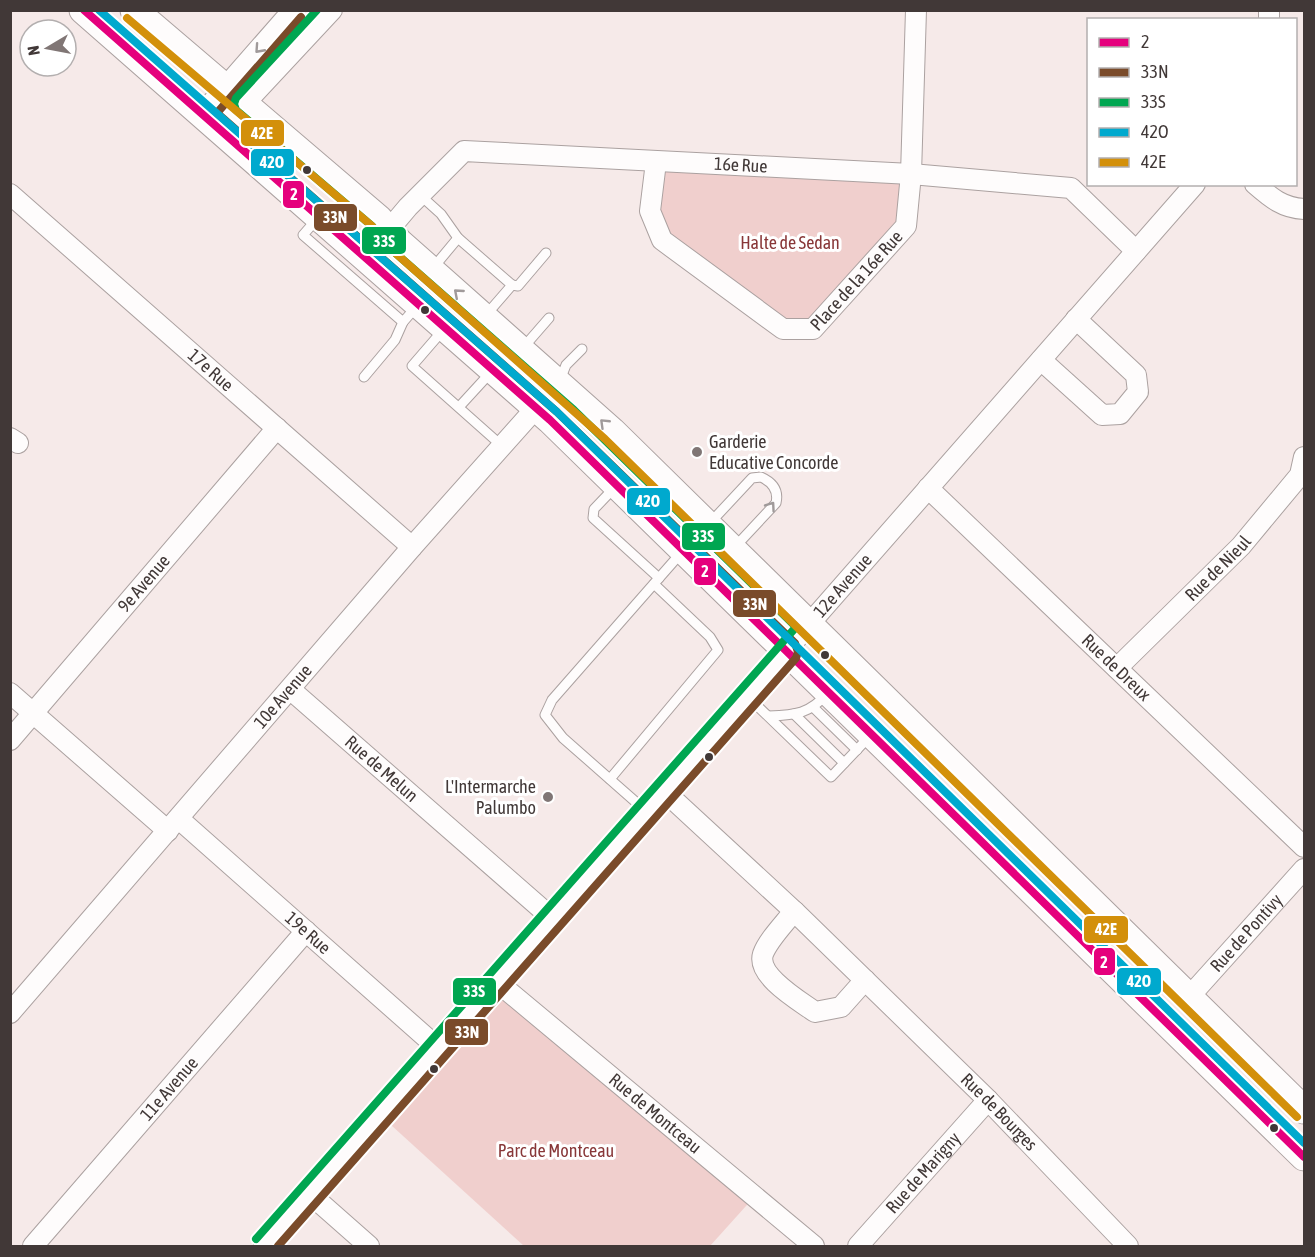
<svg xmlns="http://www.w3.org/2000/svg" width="1315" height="1257" font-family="'Asap Condensed',sans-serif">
	<rect width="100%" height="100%" fill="#f6eae9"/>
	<g fill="#f0cfcd">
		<path d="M656 162 911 174 906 226 813 329H783L662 240Z"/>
		<path d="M496 981 755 1196 710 1246H524L380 1115Z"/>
	</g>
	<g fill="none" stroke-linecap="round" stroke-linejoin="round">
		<defs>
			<g id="lane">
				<path d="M420 195 441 214 458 238 512 285 486 315"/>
				<path d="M317 219 303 235 403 322 417 306"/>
				<path d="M433 268 458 238"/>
				<path d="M512 285 518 286 546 253"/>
				<path d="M444 329 412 366 502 446"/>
				<path d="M522 349 549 318"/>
				<path d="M364 377 395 340 403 322"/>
				<path d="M560 380 566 365 582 349"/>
				<path d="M459 407 492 371"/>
				<path d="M616 486 594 509 593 518 659 578 552 700 545 715 563 738 646 811"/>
				<path d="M710 523 752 478 761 477C772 482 779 490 776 503L734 548"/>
				<path d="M659 578 681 553"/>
				<path d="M747 696 831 777 869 737"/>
				<path d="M814 708 857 750"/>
				<path d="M794 714 844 763"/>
				<path d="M769 716C796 715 809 714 828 693"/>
				<path d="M610 779 718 650 710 637 654 584"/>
			</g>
			<g id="street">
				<path d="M1269 20V10"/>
				<path d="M202 114 293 10"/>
				<path d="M220 130 332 10"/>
				<path id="s1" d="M656 162 650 211 662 240 783 329H813L906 226 911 174 916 10"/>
				<path d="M1255 184C1271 198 1283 208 1304 209"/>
				<path id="s2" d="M10 194 412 547"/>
				<path id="s3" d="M365 258 408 207 464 151 911 174 1071 188 1136 251"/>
				<path d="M1041 360 1102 415 1120 414 1138 392 1136 375 1076 319"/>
				<path d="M10 438 18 443"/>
				<path id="s4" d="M928 488 1304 847"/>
				<path id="s5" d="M1117 668 1241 546 1300 475 1304 457"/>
				<path id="s6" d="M291 690 552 918"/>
				<path d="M10 693 168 831"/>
				<path id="s7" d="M10 740 277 428"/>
				<path id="s8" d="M664 791 794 911 988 1100 1128 1246"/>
				<path id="s9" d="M179 819 438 1048"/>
				<path d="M794 911C785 923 768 940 763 954 756 976 800 1001 815 1012L841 1007 865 980"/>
				<path id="s10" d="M496 981 814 1246"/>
				<path id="s11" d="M1189 997 1304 869"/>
				<path id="s12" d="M10 1013 412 547 559 382"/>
				<path d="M310 1194 369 1246"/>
				<path id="s13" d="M33 1246 306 931"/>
				<path id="s14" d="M264 1246 1195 184"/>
				<path id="s15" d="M858 1246 988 1100"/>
			</g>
			<g id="secondary">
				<path d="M83 10 550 420 1304 1157"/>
				<path d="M134 10 379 219 399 242 612 431 1304 1110"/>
			</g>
		</defs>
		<use href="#lane" stroke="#aba1a0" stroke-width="11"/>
		<use href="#street" stroke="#aba1a0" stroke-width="22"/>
		<use href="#secondary" stroke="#aba1a0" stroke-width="29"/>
		<use href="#lane" stroke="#fefcfc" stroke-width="9"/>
		<use href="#street" stroke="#fefcfc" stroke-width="20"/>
		<use href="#secondary" stroke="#fefcfc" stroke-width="27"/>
		<defs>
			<path id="bus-1" d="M84 10 550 420 1304 1157"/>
			<path id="bus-2" d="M278 1246 796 658 798 652 795 643 557 412 217 113 301 17"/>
			<path id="bus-3" d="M256 1239 796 627 574 410 392 250 372 226 236 110 234 104 236 98 317 10"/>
			<path id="bus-4" d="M99 10 557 412 1304 1143"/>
			<path id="bus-5" d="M127 18 372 226 392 250 605 439 1297 1117"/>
		</defs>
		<use href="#bus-1" stroke="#fff" stroke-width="12"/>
		<use href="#bus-2" stroke="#fff" stroke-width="12"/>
		<use href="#bus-3" stroke="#fff" stroke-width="12"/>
		<use href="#bus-4" stroke="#fff" stroke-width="12"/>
		<use href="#bus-5" stroke="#fff" stroke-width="12"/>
		<use href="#bus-1" stroke="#e5007d" stroke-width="8"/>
		<use href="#bus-2" stroke="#7a4b2a" stroke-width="8"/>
		<use href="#bus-3" stroke="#00a651" stroke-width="8"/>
		<use href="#bus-4" stroke="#00a9ce" stroke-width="8"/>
		<use href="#bus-5" stroke="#d3900b" stroke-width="8"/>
	</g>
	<defs><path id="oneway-chevron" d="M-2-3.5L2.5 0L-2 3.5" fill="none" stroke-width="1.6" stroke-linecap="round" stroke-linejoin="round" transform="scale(1.5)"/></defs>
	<g stroke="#a09a9a">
		<use href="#oneway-chevron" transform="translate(259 49) rotate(132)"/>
		<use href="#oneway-chevron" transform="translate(458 293) rotate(-139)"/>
		<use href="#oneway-chevron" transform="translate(604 423) rotate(-136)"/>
		<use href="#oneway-chevron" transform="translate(771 506) rotate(-55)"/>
	</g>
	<g fill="#413837" stroke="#fff" stroke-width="2">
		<circle cx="307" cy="170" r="5"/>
		<circle cx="425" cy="310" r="5"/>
		<circle cx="825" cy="655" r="5"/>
		<circle cx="709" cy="757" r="5"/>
		<circle cx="434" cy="1069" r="5"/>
		<circle cx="1274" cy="1128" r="5"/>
	</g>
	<g fill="#807675" stroke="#fff" stroke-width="2">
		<circle cx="697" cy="452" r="6"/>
		<circle cx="548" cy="797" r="6"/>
	</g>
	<g text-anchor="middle" stroke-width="6" stroke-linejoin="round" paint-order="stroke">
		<g font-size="18" fill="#413837" stroke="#fff">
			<text dy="6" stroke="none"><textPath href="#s3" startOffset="423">16e Rue</textPath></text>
			<text dy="6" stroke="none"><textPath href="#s1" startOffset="326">Place de la 16e Rue</textPath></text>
			<text dy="6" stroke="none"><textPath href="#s2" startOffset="267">17e Rue</textPath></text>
			<text dy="6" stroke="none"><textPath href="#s5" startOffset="142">Rue de Nieul</textPath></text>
			<text dy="6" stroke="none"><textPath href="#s7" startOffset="206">9e Avenue</textPath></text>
			<text dy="6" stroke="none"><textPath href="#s14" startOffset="878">12e Avenue</textPath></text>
			<text dy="6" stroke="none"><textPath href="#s4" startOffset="260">Rue de Dreux</textPath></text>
			<text dy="6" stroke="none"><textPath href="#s12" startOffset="418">10e Avenue</textPath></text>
			<text dy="6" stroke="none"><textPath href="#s6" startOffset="120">Rue de Melun</textPath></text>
			<text dy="6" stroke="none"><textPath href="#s9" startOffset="172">19e Rue</textPath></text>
			<text dy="6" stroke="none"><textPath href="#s11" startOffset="86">Rue de Pontivy</textPath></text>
			<text dy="6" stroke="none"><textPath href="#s13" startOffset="208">11e Avenue</textPath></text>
			<text dy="6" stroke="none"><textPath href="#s8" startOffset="464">Rue de Bourges</textPath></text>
			<text dy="6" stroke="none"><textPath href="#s10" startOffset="207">Rue de Montceau</textPath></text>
			<text dy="6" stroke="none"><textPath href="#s15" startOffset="98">Rue de Marigny</textPath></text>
		</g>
		<g font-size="18" fill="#883738" stroke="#fff">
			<text x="790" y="249">Halte de Sedan</text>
			<text x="556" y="1157">Parc de Montceau</text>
		</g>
		<g font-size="18" fill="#413837" stroke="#fff" text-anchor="start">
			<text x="709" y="448">Garderie<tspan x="709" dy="21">Educative Concorde</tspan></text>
			<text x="536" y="793" text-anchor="end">L'Intermarche<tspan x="536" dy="21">Palumbo</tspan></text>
		</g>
	</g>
	<g stroke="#fff" stroke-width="2">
		<rect x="240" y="119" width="45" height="28" rx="6" fill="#d3900b"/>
		<rect x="250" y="148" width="45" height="29" rx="6" fill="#00a9ce"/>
		<rect x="282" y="180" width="23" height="29" rx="6" fill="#e5007d"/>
		<rect x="313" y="203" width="45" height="29" rx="6" fill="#7a4b2a"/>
		<rect x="361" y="226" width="46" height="29" rx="6" fill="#00a651"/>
		<rect x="626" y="487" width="45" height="29" rx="6" fill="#00a9ce"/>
		<rect x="681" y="522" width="45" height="29" rx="6" fill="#00a651"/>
		<rect x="693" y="557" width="24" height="29" rx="6" fill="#e5007d"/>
		<rect x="732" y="589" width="45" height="29" rx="6" fill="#7a4b2a"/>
		<rect x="1083" y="915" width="46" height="29" rx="6" fill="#d3900b"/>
		<rect x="1093" y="947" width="23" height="29" rx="6" fill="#e5007d"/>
		<rect x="1116" y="967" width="46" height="29" rx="6" fill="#00a9ce"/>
		<rect x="452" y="977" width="45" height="29" rx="6" fill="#00a651"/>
		<rect x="444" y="1018" width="45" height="28" rx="6" fill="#7a4b2a"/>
	</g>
	<g font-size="16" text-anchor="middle" font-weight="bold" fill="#fff">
		<text x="262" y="139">42E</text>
		<text x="272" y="168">42O</text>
		<text x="294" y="200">2</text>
		<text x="335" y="223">33N</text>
		<text x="384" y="247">33S</text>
		<text x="648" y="507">42O</text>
		<text x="703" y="542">33S</text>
		<text x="705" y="577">2</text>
		<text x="755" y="610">33N</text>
		<text x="1106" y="935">42E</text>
		<text x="1104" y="968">2</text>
		<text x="1139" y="987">42O</text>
		<text x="474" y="997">33S</text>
		<text x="467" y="1038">33N</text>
	</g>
	<rect width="1315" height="1257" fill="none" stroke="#413837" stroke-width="24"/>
	<rect x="1087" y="18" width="210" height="168" fill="#ffffff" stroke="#b3afaf" stroke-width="1.5"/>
	<rect x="1099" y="38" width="30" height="9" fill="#e5007d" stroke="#b3afaf" stroke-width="1.5"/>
	<text x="1141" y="48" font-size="18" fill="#413837">2</text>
	<rect x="1099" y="68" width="30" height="9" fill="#7a4b2a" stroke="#b3afaf" stroke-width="1.5"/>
	<text x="1141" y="78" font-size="18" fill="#413837">33N</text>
	<rect x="1099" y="98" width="30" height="9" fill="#00a651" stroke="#b3afaf" stroke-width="1.5"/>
	<text x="1141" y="108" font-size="18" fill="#413837">33S</text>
	<rect x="1099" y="128" width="30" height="9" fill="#00a9ce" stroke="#b3afaf" stroke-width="1.5"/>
	<text x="1141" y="138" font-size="18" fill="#413837">42O</text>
	<rect x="1099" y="158" width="30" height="9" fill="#d3900b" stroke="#b3afaf" stroke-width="1.5"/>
	<text x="1141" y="168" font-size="18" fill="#413837">42E</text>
	<g transform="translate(48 48) rotate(260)"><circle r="28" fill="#ffffff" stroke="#b3afaf" stroke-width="1.5"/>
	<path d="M0-4.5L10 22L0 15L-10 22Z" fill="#807675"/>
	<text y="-9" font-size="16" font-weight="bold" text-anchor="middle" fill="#413837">N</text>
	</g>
</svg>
